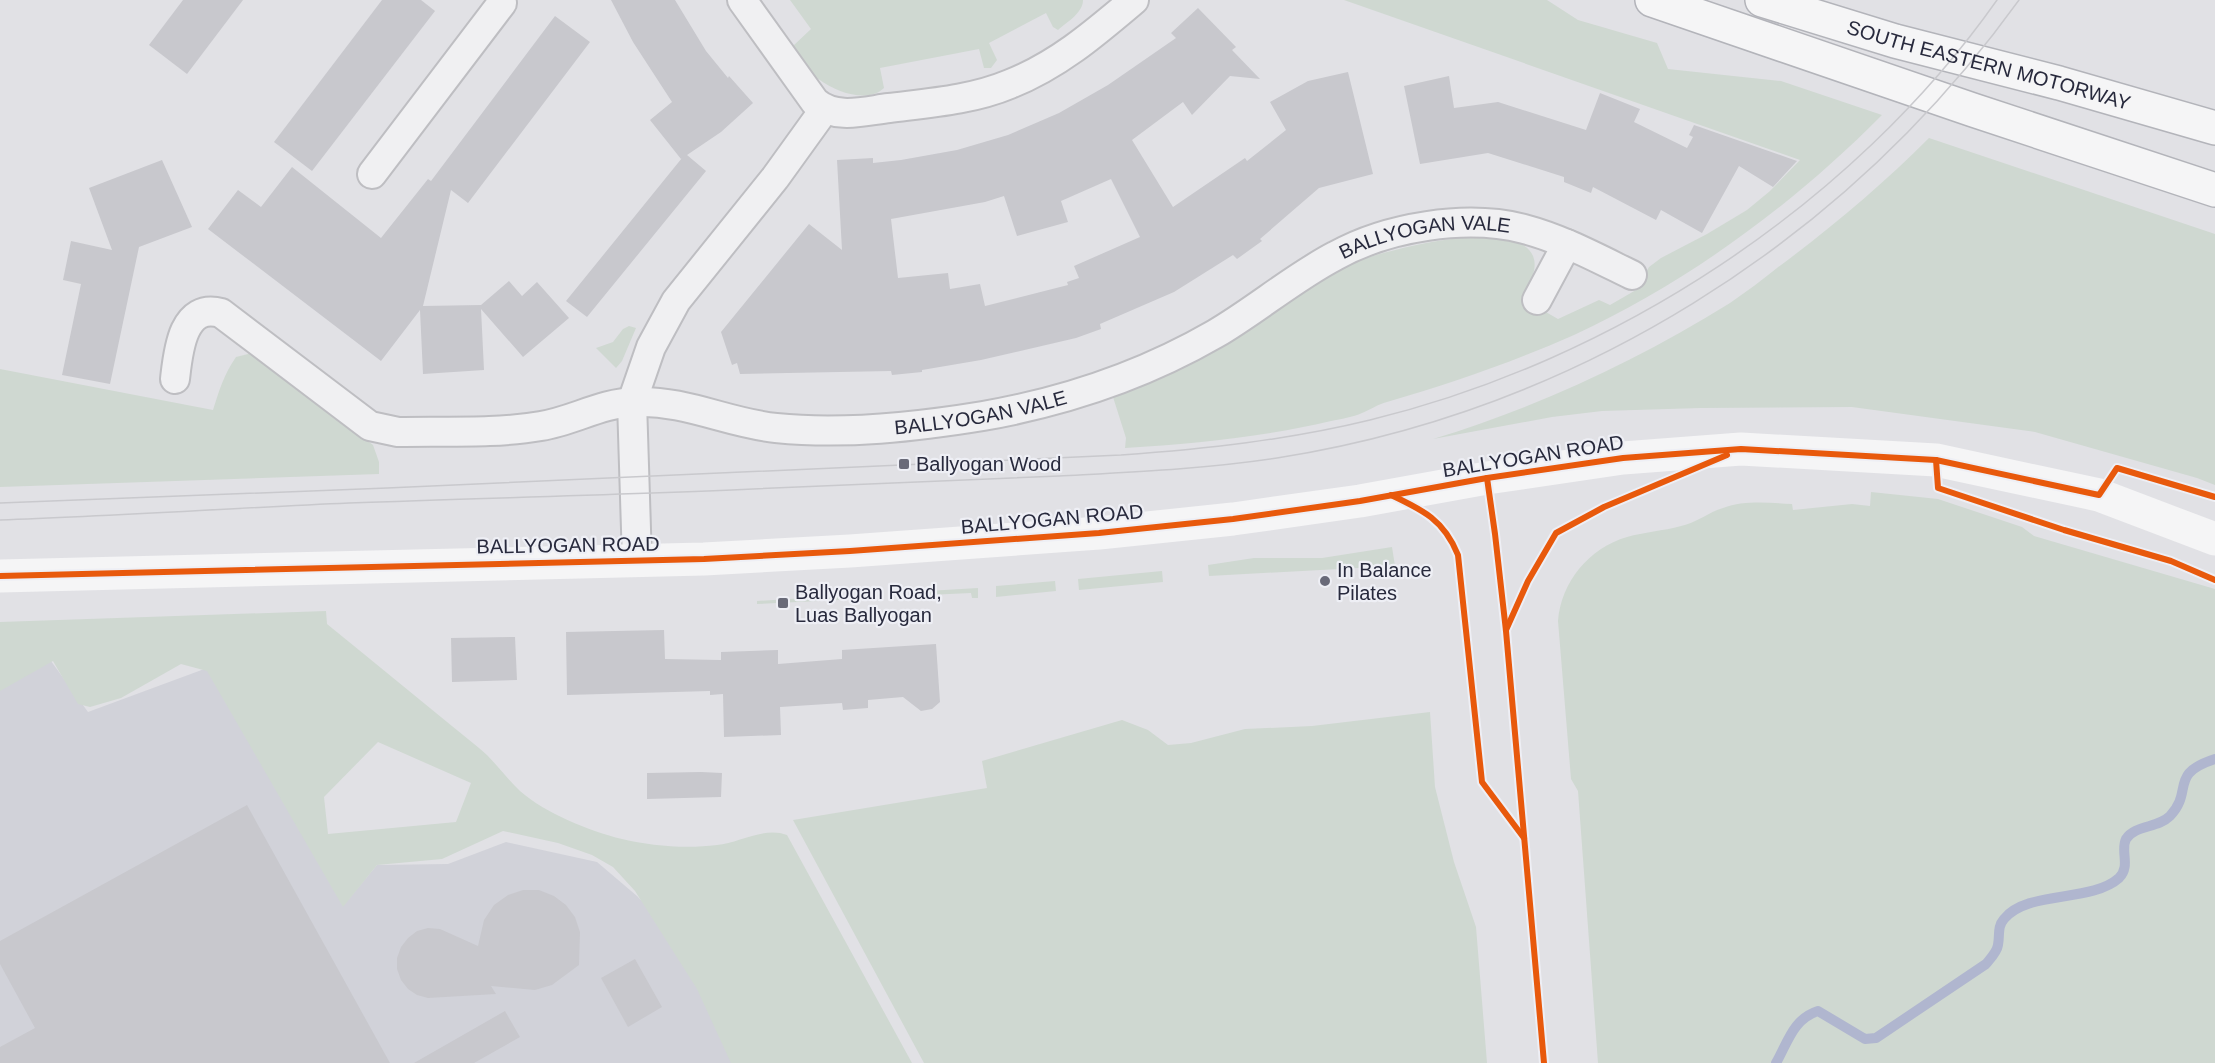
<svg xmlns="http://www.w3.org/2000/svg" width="2215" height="1063" font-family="Arial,sans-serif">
	<rect width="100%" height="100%" fill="#e1e1e5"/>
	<path fill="#d1d2d9" d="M48 657 88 712 207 668 343 906 377 865 448 864 506 842 597 862 637 896 664 924 746 1063H0V684Z"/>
	<g fill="#cfd8d1" fill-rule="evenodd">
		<path d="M790 0H1083C1083 13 1067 22 1058 30L1053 27 1046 13 989 43 997 60 991 68H984L979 49 880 68 884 88C859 112 797 74 793 46L811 29Z"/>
		<path d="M1344 0H1547L1578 20 1657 43 1668 69 1781 81 1882 115C1793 205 1688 282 1574 335 1513 362 1450 384 1387 402 1378 404 1370 410 1362 413 1353 417 1341 419 1331 421 1263 437 1195 444 1125 448L1126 438 1113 397C1154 382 1195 364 1232 341 1271 317 1305 284 1347 265 1378 252 1515 214 1533 256 1539 271 1527 286 1523 299L1558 319 1599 300 1610 305 1636 290 1649 267 1661 258 1707 234 1747 210 1770 191 1800 160Z"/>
		<path d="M1929 138 2215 234V485L2197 478 2035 432 1852 407 1701 408 1602 411 1552 417 1433 439C1538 407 1637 361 1730 303 1746 292 1762 280 1777 268 1831 228 1882 185 1929 138Z"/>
		<path d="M629 326 636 328 622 361 616 368 596 348 613 342 623 329Z"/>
		<path d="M252 353 373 445 379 462V474L0 487V369L213 410C219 391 224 374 236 357Z"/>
		<path d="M1871 492 1938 499 2022 527 2034 536 2215 589V1063H1598L1578 791 1571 779 1558 621C1561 582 1589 548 1627 537 1644 532 1663 531 1681 526 1696 523 1709 512 1723 508 1745 500 1769 503 1792 504L1793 510 1852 504 1870 506Z"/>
		<path d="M1392 547 1395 566 1209 576 1208 565 1254 558H1322Z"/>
		<path d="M1162 571 1163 582 1079 590 1078 579Z"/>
		<path d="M1055 581 1056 591 996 597V586Z"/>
		<path d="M978 588V598H972L971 593 928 595 927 591Z"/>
		<path d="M838 596 839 600 757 604V601Z"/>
		<path d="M326 611 327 624C378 665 428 707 479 748 494 760 505 777 520 791 545 813 589 831 622 839 651 846 686 849 717 845 739 843 765 826 787 835L912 1063H731L697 989 635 891 613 867 592 855 558 843 503 831 442 859 377 865 343 907 207 671 181 664 121 698 90 707 78 704 53 661 0 691V622ZM378 742 471 783 456 822 328 834 324 797Z"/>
		<path d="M1430 712 1435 787 1454 862 1476 927 1487 1063H924L793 820 987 788 982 761 1122 720 1148 730 1168 745 1191 743 1245 729 1312 726Z"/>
	</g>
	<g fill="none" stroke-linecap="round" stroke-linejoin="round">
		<path stroke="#b0b6cf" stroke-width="10" d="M1776 1063C1788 1042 1793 1019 1818 1011L1865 1039 1876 1038 1986 964C1990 959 1997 952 1998 945 2000 935 1997 927 2004 919 2027 890 2091 903 2119 878 2131 866 2120 851 2126 839 2135 825 2158 828 2170 816 2194 791 2168 774 2215 759"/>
	</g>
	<g fill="#c8c8cd" fill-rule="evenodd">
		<path d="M183 0H243L187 74 149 45Z"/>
		<path d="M382 0H421L435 11 312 171 274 142Z"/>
		<path d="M611 0H675L706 51 728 78 729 76 753 103 721 132 687 155 706 171 587 317 566 301 682 158 681 159 650 120 672 102 633 42Z"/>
		<path d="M1198 8 1236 47 1232 50 1260 79 1230 76 1192 115 1183 102 1132 140 1173 207 1245 158 1247 161 1286 130 1270 102 1308 81 1348 72 1373 174 1319 188 1260 239 1262 241 1237 259 1233 255 1174 292 1100 324 1101 329 1076 338 981 360 922 370V372L892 375 891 371 740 374 737 363 732 365 721 332 809 224 842 250 837 160 873 158V163L901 160 957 150 1008 135 1059 113 1108 85 1176 38 1171 33ZM1111 179 1140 237 1074 266 1079 278 1067 282 1068 285 985 306 980 284 950 289 948 273 898 278 891 219 985 202 1004 196 1017 236 1068 222 1061 201Z"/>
		<path d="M555 16 590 42 468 203 451 190 423 306 481 305 509 281 522 296 537 282 569 318 523 357 481 309 484 370 423 374 420 310 381 361 208 229 238 190 261 207 292 167 381 238 428 179 431 181Z"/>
		<path d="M1449 76 1454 108 1498 102 1586 130 1600 93 1640 109 1634 122 1687 148 1693 137 1689 135 1694 125 1797 161 1773 187 1739 166 1702 233 1661 210 1656 220 1593 187 1591 193 1564 182V177L1488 153 1420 164 1404 86Z"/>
		<path d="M162 160 192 227 139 247 110 384 62 375 81 284 63 280 71 241 112 250 89 188Z"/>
		<path d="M664 630 665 659 721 660V652L778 650V664L842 659V650L936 644 940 702 932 709 921 711 903 697 868 700V708L843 710 842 703 780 707 781 735 724 737 723 694 710 695V691L567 695 566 632Z"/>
		<path d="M515 637 517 680 452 682 451 638Z"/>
		<path d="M701 772 722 773 721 797 647 799V773Z"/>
		<path d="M247 805 390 1063H0V1047L35 1028 0 964V941Z"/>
		<path d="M523 890H539L554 896 566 905 575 917 580 932 579 965 552 985 535 990 491 986 496 994 428 998 417 995 408 989 401 980 397 969V958L401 947 408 938 417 931 428 928 440 929 478 946 484 920 494 905 508 895Z"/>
		<path d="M635 959 662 1007 628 1027 601 978Z"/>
		<path d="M505 1011 520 1037 474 1063H414Z"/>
	</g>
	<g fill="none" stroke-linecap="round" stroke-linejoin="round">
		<defs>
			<g id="street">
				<path d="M742 0 815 102C836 120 864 111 889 108 929 103 972 100 1010 84 1058 65 1095 33 1134 0"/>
				<path d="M372 174 502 3"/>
				<path d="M1537 300 1567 244"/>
				<path id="s1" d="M175 379C178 353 182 302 221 313L370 426 398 432C446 431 495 434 541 426 573 421 601 403 635 402 686 400 727 423 776 428 844 435 916 427 983 416 1063 402 1144 375 1215 334 1256 310 1293 278 1335 256 1387 227 1466 214 1524 229 1562 239 1597 258 1632 275"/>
				<path d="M637 561 632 402 651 347 676 301 775 178 824 110"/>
			</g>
			<g id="highway">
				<path d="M1652 0 1973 110 2215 190"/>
				<path id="s2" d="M1762 0 1895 41 2059 83 2215 128"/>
			</g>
		</defs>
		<use href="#street" stroke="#bebec2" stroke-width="32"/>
		<use href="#highway" stroke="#b3b4ba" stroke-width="36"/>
		<use href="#street" stroke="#f0f0f2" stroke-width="28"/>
		<path stroke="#f5f5f6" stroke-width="33" d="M0 576 704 559 850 551 1099 533 1233 519 1360 501 1487 478 1623 458 1741 449 1936 460 2099 495 2215 539"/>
		<use href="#highway" stroke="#f5f5f6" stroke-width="33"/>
		<g stroke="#c9c9cd" stroke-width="1.5">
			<path d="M0 503 387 488 1121 455C1205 449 1288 440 1370 420 1613 361 1852 206 1997 0"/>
			<path d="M0 520C116 516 233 508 349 503 484 498 619 495 753 489 855 485 957 481 1059 476 1132 472 1205 469 1277 458 1575 411 1843 244 2019 0"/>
		</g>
		<defs>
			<g id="cycleway">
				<path d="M1936 460 1938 488 2064 530 2171 561 2215 580"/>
				<path d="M1487 478 1495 534 1506 631 1544 1063"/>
				<path d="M1391 495C1423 510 1444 520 1458 555L1482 782 1524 838"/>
				<path d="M0 576 704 559 850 551 1099 533 1233 519 1360 501 1487 478 1623 458 1741 449 1936 460 2099 495 2117 468 2215 497"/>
				<path d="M1506 630 1528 581 1556 533 1604 507 1727 455"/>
			</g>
		</defs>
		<use href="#cycleway" stroke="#eeeff5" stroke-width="10"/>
		<use href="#cycleway" stroke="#e8590c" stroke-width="6"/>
	</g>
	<g fill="#696a78" stroke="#eeeff5" stroke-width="2">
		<rect x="898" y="458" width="12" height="12" rx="3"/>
		<circle cx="1325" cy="581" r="6"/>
		<rect x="777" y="597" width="12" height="12" rx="3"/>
	</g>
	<g text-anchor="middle" stroke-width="4.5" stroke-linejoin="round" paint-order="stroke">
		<g font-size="20" fill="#282a3d" stroke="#eeeff5">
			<text dy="7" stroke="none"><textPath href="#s2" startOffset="236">SOUTH EASTERN MOTORWAY</textPath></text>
			<text dy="7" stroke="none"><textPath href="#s1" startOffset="1386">BALLYOGAN VALE</textPath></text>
			<text dy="7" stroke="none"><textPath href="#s1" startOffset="900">BALLYOGAN VALE</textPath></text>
			<text transform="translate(1533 456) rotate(-9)" y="7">BALLYOGAN ROAD</text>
			<text transform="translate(1052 519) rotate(-5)" y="7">BALLYOGAN ROAD</text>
			<text transform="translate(568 545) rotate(-1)" y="7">BALLYOGAN ROAD</text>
		</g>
		<g font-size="20" fill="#282a3d" stroke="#eeeff5" text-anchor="start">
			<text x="916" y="471">Ballyogan Wood</text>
			<text x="1337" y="577">In Balance<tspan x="1337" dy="23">Pilates</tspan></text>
			<text x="795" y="599">Ballyogan Road,<tspan x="795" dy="23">Luas Ballyogan</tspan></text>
		</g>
	</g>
</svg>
